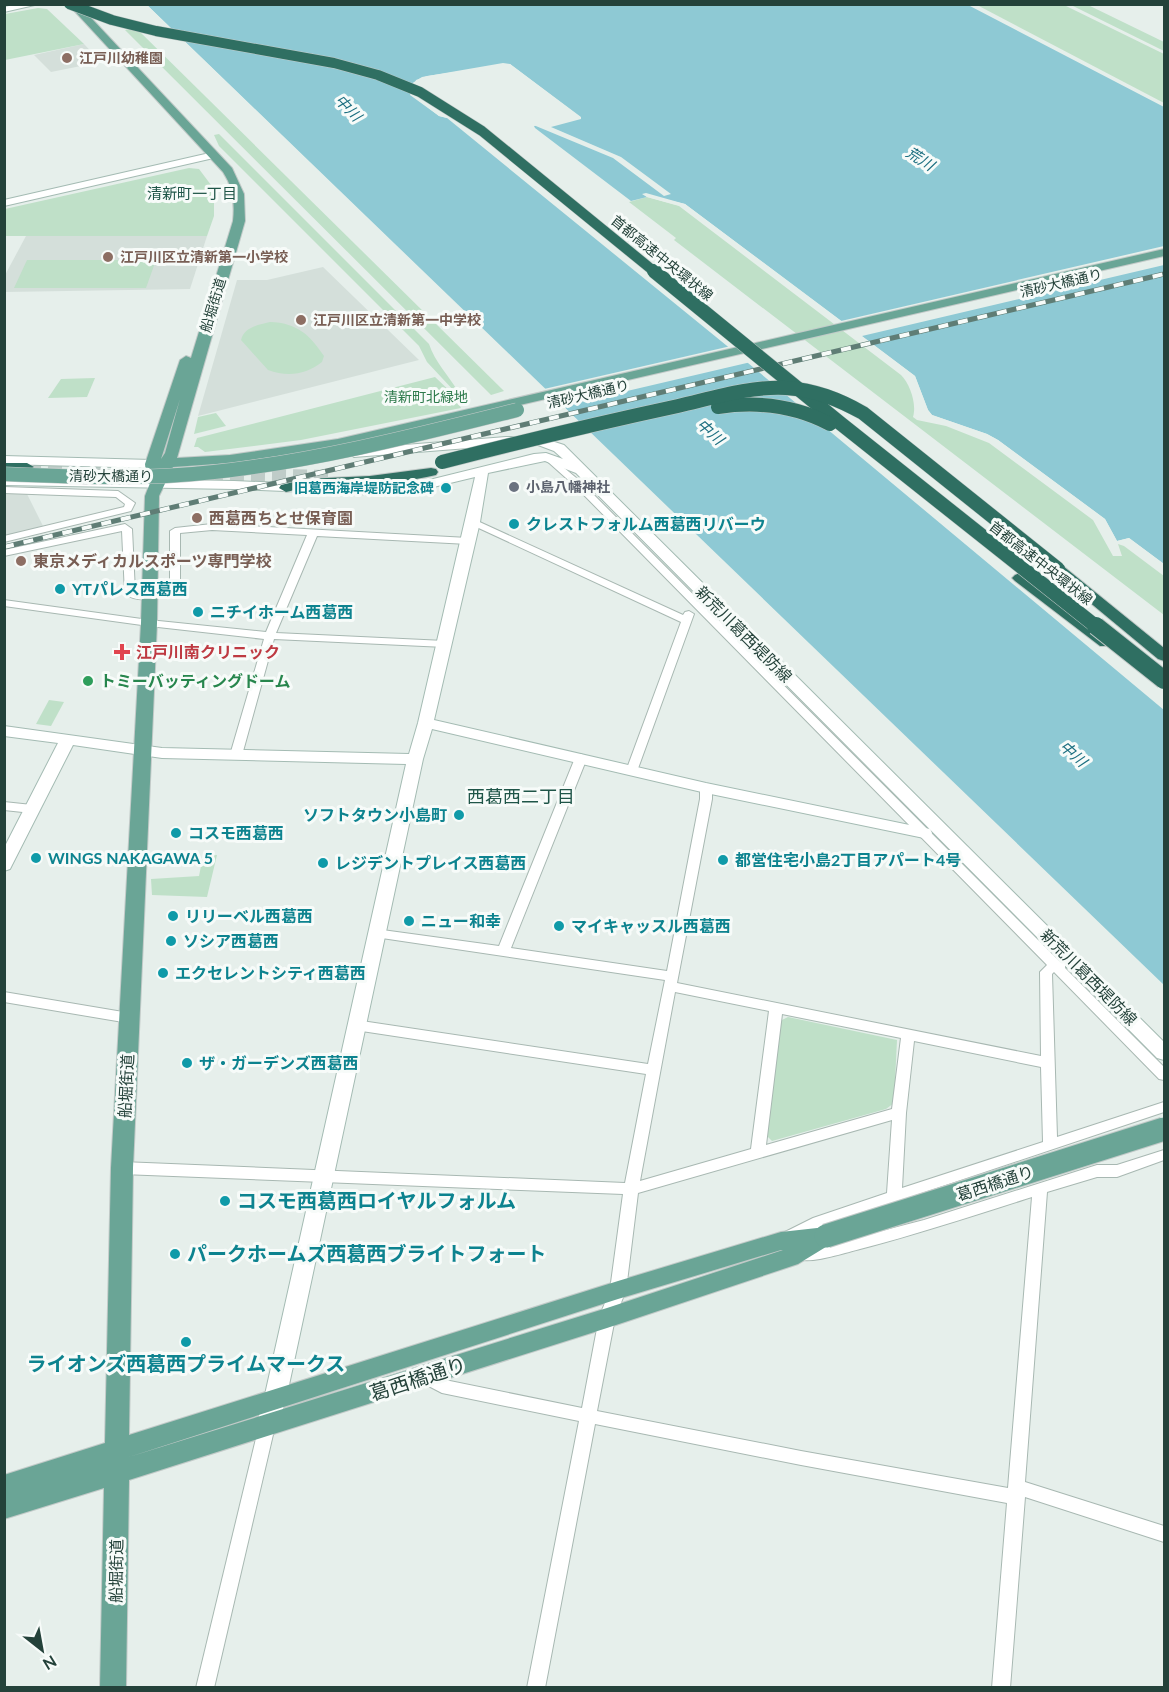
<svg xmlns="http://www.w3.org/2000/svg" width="1169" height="1692" font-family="Lato,'Noto Sans JP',sans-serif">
	<rect width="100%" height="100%" fill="#e6efeb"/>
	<g fill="#d4dfda">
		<path d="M84 44 101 62 51 72 34 55Z"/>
		<path d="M26 236H207L190 289 5 292 4 277Z"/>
		<path d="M323 267 419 360 198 416 237 280H267Z"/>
		<path d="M4 493 27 494 44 528 5 537Z"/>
	</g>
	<g fill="#bfe0c8">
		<path d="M977 5H1064L1164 54V103Z"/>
		<path d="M1071 5H1088L1164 42V51Z"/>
		<path d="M38 8 47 9 84 44 5 60V14Z"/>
		<path d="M136 28 504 391 491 395 125 30Z"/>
		<path d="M219 134 429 344C435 362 448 375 458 391L456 393 427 362 419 346 219 146 214 135Z"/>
		<path d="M189 168 199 169 214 189V216L207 236H5V209Z"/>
		<path d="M647 197 679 206 901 375C910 384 917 404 913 417L917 420 946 426 989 443 1093 520 1113 556H1122L1118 544 1124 546 1164 576V615L674 240 676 238 629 202Z"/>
		<path d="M27 260H156L146 288H14Z"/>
		<path d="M270 322C297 323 309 334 324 356L322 362C306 375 287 377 268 370L241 340C244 327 258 325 270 322Z"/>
		<path d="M435 377 454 395 461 408 301 440 205 452 198 447H194L197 438Z"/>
		<path d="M95 378 87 397 48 398 61 379Z"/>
		<path d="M216 413 226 426 194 434 198 417Z"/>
		<path d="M49 700 64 702 51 726 36 724Z"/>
		<path d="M217 855 207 897 152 895 151 879 199 876 203 856Z"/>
		<path d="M788 1017 897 1040 894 1103 886 1109 772 1141 766 1135 780 1021Z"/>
	</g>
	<path fill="#8ec9d4" d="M147 5H968L1164 107V564L1129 538 1117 541 1105 519 998 440 987 434 932 415 928 410 915 376 685 204 643 194 647 197 631 201 535 128 534 126 580 117 510 64 427 76 416 80 410 95 439 116 447 118 748 363 1164 710V985Z"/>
	<g fill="#e6efeb">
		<path d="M144 4 147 5 544 389 731 346 751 362 563 406 579 422 575 423Z"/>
		<path d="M503 63 510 64 581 117V119L551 127 621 157 671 194 664 196 613 158 531 124 574 115 508 67 456 76 437 77 423 80 413 86V93L449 117 447 118 439 116 408 92 411 84 422 77Z"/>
		<path d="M646 193 685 204 841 321 1164 246V265L862 336 915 376 928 410 932 415 987 434 998 440 1105 519 1117 541 1129 538 1164 564V567L1129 541 1115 543 1103 521 996 442 985 436 930 417 925 412 913 378 684 207 647 197 642 194Z"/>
	</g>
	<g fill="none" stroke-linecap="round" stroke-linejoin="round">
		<g stroke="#bfccc8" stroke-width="14" stroke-dasharray="14 7" stroke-linecap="butt">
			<path d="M27 467 112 471"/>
			<path d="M209 475 332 477"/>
		</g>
		<defs>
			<g id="street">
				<path d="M550 456 581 482 1059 961 1065 963V968L1164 1067V1080L1159 1079 1054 972 1052 974 1057 1137 1164 1102V1112L823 1226 790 1242 785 1240 783 1236 785 1232 813 1218 887 1193 892 1120 638 1193 626 1290 615 1318 597 1411 801 1451 1008 1488 1032 1197C975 1215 918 1234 860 1249 844 1253 812 1264 797 1259L795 1255 797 1251 832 1244 924 1220 1097 1165H1117L1164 1150V1160L1117 1177H1097L1047 1192 1025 1482 1164 1526V1542L1025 1497 1010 1688H992L1007 1503 801 1465 595 1424 545 1688H527L579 1421 442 1393 419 1381 417 1376 419 1371 425 1369 445 1380 582 1408 599 1318 610 1290 623 1194 122 1174 117 1172 115 1168 117 1164 122 1162 625 1183 646 1074 355 1030 350 1028 348 1025 350 1022 355 1020 648 1064 665 980 375 937 369 933 375 929 499 946 575 758 581 754 587 758 511 948 667 971 700 799V788L706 784 712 788V799L677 983 1041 1056 1040 972 1047 965 575 486 547 461V457ZM675 992 769 1011 751 1149 640 1181ZM782 1014 901 1038 892 1109 766 1145ZM914 1041 1041 1067 1043 1142 902 1188 906 1113Z"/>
				<path d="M4 487 118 491 135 503 131 511 4 542V536L124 507 125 504 116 497 4 493Z"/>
				<path d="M473 519 683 615 685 612 689 611 694 614 636 774 632 775 626 771 681 622 470 524 468 522Z"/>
				<path d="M125 524 132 529 135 592 150 594 170 588V531L175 528 212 524 468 538 473 541 468 544 317 536 276 633 445 641 450 644 445 647 274 639 242 755 236 759 230 755 264 639 149 626 4 606V600L149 620 266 632 307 535 212 530 180 533V590L179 592C162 597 140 605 125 594L122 531 4 556V550Z"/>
				<path d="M4 802 32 805 38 809 32 813 4 810Z"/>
				<path d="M4 992 129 1013 134 1015 136 1018 134 1021 129 1023 4 1002Z"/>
				<path d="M267 1419 273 1421 275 1426 214 1688H196L259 1426 261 1421Z"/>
			</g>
			<g id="secondary">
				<path d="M19 4H39L4 12V7Z"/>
				<path d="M214 152 219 155 218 157 4 206V200Z"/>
				<path d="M506 437H539L564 445 1164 1042V1060L1157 1058 576 473 545 461 488 473 480 522 434 720 706 783 924 828 930 829 932 833 930 837 924 838 706 793 432 729 423 759 286 1399 275 1433 267 1436 259 1433 256 1426 264 1399 406 764 162 758 73 745 12 865 10 869 4 871V848L58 743 4 736V726L162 748 409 754 418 723 475 477 421 490 384 495 234 489 4 485V477L234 481 384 487 421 482 534 454 546 453 563 459 554 451 538 445H506L354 457 348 453 354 449Z"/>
				<path d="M4 456 152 460 158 464 152 468 4 464Z"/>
			</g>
			<path id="primary" d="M68 4H78L232 168 244 194 245 221 177 458 230 455 338 439 1164 249V256L338 447 230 463 173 467 159 496 157 623 133 1168 129 1435 618 1281 781 1232 826 1227 834 1230 837 1236 834 1242 798 1264 607 1328 129 1480 126 1688H100L104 1488 4 1519V1475L105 1443 111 1168 141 623 145 496 152 478 146 474 145 464 180 360 186 356 191 358 233 221C235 203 233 187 223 172ZM180 399 165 453 161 459ZM781 1250H783L607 1308 129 1457 618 1299Z"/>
			<g id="highway">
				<path d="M4 463H27L34 467 27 471H4Z"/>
				<path d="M431 468 436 469 438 472 436 475C387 487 335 480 286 492L279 488 281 485 306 479 370 476Z"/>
				<path d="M1058 564 1063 566 1164 648V661L1158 659 1053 572 1050 569 1053 566Z"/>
				<path d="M1020 573 1025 575 1112 640 1114 643 1112 646H1100L1015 581 1012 578 1015 575Z"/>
			</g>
		</defs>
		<use href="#street" stroke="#a8b8b2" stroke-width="2"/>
		<use href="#secondary" stroke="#a4bbb3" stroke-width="2"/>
		<use href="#primary" stroke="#c2cac8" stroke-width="2"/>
		<use href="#highway" stroke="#c2cac8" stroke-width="2"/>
		<use href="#street" fill="#fff" fill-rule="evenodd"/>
		<use href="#secondary" fill="#fff" fill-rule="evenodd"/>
		<use href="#primary" fill="#6aa596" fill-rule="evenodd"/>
		<use href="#highway" fill="#2f6f62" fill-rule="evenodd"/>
		<defs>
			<path id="rail" d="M4 547 1164 274"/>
		</defs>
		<use href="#rail" stroke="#5f7d75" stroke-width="5"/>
		<use href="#rail" stroke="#f7fbf9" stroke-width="4" stroke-dasharray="10" stroke-linecap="butt"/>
		<defs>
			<path id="primary-bridge-far1" d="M4 474C74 477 144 480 214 472 316 461 417 435 517 410"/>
			<path id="primary-bridge" d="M826 1236 1164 1129"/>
			<path id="highway-bridge-far2" d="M69 4 112 20 156 31 334 63 378 75 420 92 482 131 656 273"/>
			<g id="highway-bridge-far1">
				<path d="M654 271 840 423 1098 628"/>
				<path d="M718 407C758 401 794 405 830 424"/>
				<path d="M442 462C520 442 599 423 678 406 713 398 750 386 786 388 815 390 838 399 863 413L1058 569"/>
			</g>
			<path id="highway-bridge" d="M1096 626 1164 680"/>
		</defs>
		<use href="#primary-bridge-far1" stroke="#c2cac8" stroke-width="15" stroke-linecap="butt"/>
		<use href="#primary-bridge" stroke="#c2cac8" stroke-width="25" stroke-linecap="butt"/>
		<use href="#highway-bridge-far2" stroke="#c2cac8" stroke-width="11" stroke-linecap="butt"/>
		<use href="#highway-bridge-far1" stroke="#c2cac8" stroke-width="15" stroke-linecap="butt"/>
		<use href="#highway-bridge" stroke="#c2cac8" stroke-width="20" stroke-linecap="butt"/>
		<use href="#primary-bridge-far1" stroke="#6aa596" stroke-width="14"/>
		<use href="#primary-bridge" stroke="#6aa596" stroke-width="23"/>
		<use href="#highway-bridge-far2" stroke="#2f6f62" stroke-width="10"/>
		<use href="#highway-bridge-far1" stroke="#2f6f62" stroke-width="14"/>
		<use href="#highway-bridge" stroke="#2f6f62" stroke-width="18"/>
	</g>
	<g fill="#8d6e63" stroke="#f7fbf9" stroke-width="2">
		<circle cx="67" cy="58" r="6"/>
		<circle cx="108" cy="257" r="6"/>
		<circle cx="301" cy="320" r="6"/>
		<circle cx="197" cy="518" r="6"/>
		<circle cx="21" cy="561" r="6"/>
	</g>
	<circle fill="#6b7280" stroke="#f7fbf9" stroke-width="2" cx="514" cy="487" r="6"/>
	<g fill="#0f9aa8" stroke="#f7fbf9" stroke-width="2">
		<circle cx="446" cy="488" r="6"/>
		<circle cx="514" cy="524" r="6"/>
		<circle cx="60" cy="589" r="6"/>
		<circle cx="198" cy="612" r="6"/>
		<circle cx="459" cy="815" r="6"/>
		<circle cx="176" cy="833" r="6"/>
		<circle cx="36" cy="858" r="6"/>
		<circle cx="723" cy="860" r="6"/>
		<circle cx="323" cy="863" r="6"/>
		<circle cx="173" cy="916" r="6"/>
		<circle cx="409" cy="921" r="6"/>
		<circle cx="559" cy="926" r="6"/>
		<circle cx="171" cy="941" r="6"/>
		<circle cx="163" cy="973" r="6"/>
		<circle cx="187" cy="1063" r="6"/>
		<circle cx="225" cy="1201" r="6"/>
		<circle cx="175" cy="1254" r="6"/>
		<circle cx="186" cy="1342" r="6"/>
	</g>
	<path fill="#e0444e" stroke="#f7fbf9" stroke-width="2" d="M119 643h6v6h6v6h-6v6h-6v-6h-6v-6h6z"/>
	<circle fill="#2e9e5b" stroke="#f7fbf9" stroke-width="2" cx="88" cy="681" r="6"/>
	<g text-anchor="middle" stroke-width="6" stroke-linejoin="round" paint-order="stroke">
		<g font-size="14" font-weight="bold" fill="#785e54" stroke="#f7fbf9" text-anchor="start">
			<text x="79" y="63">江戸川幼稚園</text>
			<text x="120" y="262">江戸川区立清新第一小学校</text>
			<text x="313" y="325">江戸川区立清新第一中学校</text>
		</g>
		<g font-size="14" fill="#24423a" stroke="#f7fbf9">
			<text transform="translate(662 258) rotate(39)" y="5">首都高速中央環状線</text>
			<text transform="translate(1061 283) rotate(-13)" y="5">清砂大橋通り</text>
			<text transform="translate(213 305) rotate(-73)" y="5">船堀街道</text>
			<text transform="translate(588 394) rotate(-13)" y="5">清砂大橋通り</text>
			<text x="111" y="481">清砂大橋通り</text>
			<text transform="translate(1041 563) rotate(38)" y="5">首都高速中央環状線</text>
		</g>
		<g font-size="14" fill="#2d7a4b" stroke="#f7fbf9">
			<text x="426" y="402">清新町北緑地</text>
		</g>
		<g font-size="14" font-weight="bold" fill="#5b616d" stroke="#f7fbf9" text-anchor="start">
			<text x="526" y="492">小島八幡神社</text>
		</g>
		<g font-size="14" font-weight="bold" fill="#0d838f" stroke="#f7fbf9" text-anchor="end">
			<text x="434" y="493">旧葛西海岸堤防記念碑</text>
		</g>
		<g font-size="15" font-style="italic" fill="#1c6f80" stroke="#f7fbf9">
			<text transform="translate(348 108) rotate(46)" y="5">中川</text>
			<text transform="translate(920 159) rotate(32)" y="5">荒川</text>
			<text transform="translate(710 432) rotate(42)" y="5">中川</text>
			<text transform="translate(1073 754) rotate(42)" y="5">中川</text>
		</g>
		<g font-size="15" fill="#1f5548" stroke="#f7fbf9">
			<text x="192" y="199">清新町一丁目</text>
		</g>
		<g font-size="16" font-weight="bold" fill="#785e54" stroke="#f7fbf9" text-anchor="start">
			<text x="209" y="524">西葛西ちとせ保育園</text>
			<text x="33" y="567">東京メディカルスポーツ専門学校</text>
		</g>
		<g font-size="16" font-weight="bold" fill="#0d838f" stroke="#f7fbf9" text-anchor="start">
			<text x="526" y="530">クレストフォルム西葛西リバーウ</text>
			<text x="72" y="595">YTパレス西葛西</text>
			<text x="210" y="618">ニチイホーム西葛西</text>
			<text x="447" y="821" text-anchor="end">ソフトタウン小島町</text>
			<text x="188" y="839">コスモ西葛西</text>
			<text x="48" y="864">WINGS NAKAGAWA 5</text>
			<text x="735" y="866">都営住宅小島2丁目アパート4号</text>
			<text x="335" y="869">レジデントプレイス西葛西</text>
			<text x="185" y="922">リリーベル西葛西</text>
			<text x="421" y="927">ニュー和幸</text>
			<text x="571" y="932">マイキャッスル西葛西</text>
			<text x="183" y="947">ソシア西葛西</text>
			<text x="175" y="979">エクセレントシティ西葛西</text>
			<text x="199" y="1069">ザ・ガーデンズ西葛西</text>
		</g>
		<g font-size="16" fill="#24423a" stroke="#f7fbf9">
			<text transform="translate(744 634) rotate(45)" y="6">新荒川葛西堤防線</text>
			<text transform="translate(1089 977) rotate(45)" y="6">新荒川葛西堤防線</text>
			<text transform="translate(126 1086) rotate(-87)" y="6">船堀街道</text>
			<text transform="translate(995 1183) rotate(-18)" y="6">葛西橋通り</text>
			<text transform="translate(116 1571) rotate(-89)" y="6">船堀街道</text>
		</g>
		<g font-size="16" font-weight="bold" fill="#be3a42" stroke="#f7fbf9" text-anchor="start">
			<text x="136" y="658">江戸川南クリニック</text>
		</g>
		<g font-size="16" font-weight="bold" fill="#27864d" stroke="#f7fbf9" text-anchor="start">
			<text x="100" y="687">トミーバッティングドーム</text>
		</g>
		<g font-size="18" fill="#1f5548" stroke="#f7fbf9">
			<text x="521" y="803">西葛西二丁目</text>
		</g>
		<g font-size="20" font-weight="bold" fill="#0d838f" stroke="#f7fbf9" text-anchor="start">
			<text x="237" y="1208">コスモ西葛西ロイヤルフォルム</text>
			<text x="187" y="1261">パークホームズ西葛西ブライトフォート</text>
			<text x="186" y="1371" text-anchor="middle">ライオンズ西葛西プライムマークス</text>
		</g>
		<g font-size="20" fill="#24423a" stroke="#f7fbf9">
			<text transform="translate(418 1379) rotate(-18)" y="7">葛西橋通り</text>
		</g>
	</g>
	<rect width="1169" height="1692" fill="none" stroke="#24423a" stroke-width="12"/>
	<g transform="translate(42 1650) rotate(149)" stroke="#f7fbf9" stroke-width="4.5" paint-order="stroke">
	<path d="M0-4.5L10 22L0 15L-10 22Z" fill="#24423a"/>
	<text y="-9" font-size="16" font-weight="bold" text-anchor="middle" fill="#24423a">N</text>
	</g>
</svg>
